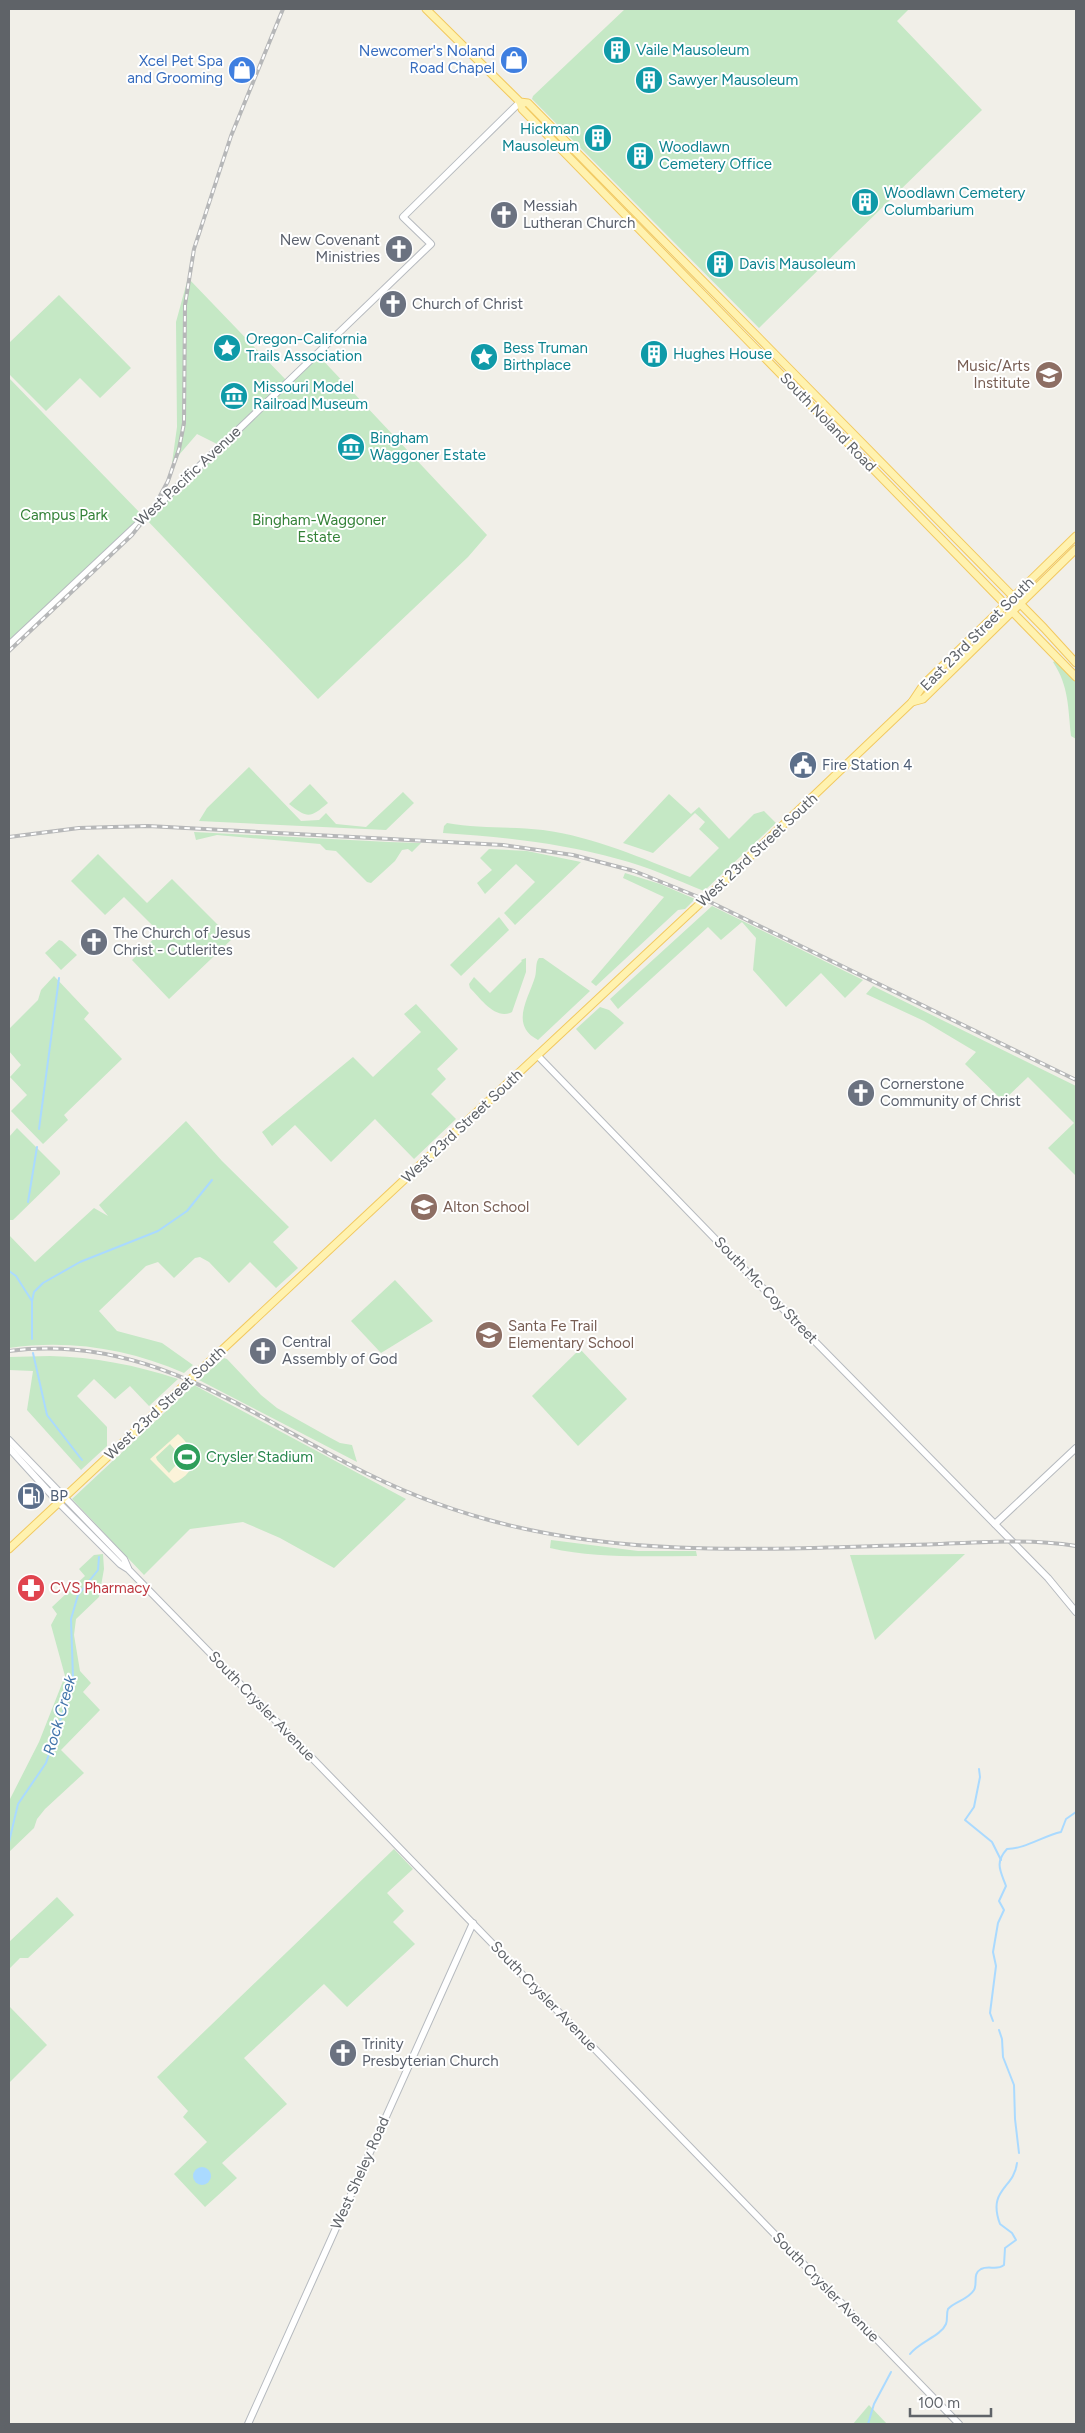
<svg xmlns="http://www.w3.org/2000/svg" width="1085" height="2433" font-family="Figtree,sans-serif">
	<rect width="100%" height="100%" fill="#f1efe8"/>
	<g fill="#c5e8c5">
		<path d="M625 9H909L897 21 982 110 759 328 532 99 533 96Z"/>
		<path d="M188 278 287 381 317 354 487 535 468 557 318 699 144 517 9 645V378L143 516 219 445 197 434 172 463 177 427 176 322Z"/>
		<path d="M59 295 131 368 100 398 80 378 46 411 9 374V343Z"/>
		<path d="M1055 661 1076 681V739L1071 736C1068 708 1069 686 1053 662Z"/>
		<path d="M249 767 301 821 319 820 326 813 336 824 366 827 403 792 414 803 386 830 199 821 207 808Z"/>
		<path d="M310 784 328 803C310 818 308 819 289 804Z"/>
		<path d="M669 794 691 814 699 807 729 839 754 814 764 811 776 823 704 891C676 880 647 866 618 859 559 843 504 837 443 833L444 826 447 823C478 829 511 826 543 830 595 837 641 858 690 877L719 848 699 829 705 822 695 813 653 853 623 843Z"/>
		<path d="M194 832 389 842 421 843 412 852 408 849 402 850 395 861 371 883 367 882 336 851 326 850 320 844 217 835 196 840Z"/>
		<path d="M489 849 527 851 581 862 515 925 504 913 535 882 516 864 485 894 477 883 492 870 480 858Z"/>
		<path d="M98 854 147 903 172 879 232 939 169 999 132 960 160 933 124 897 105 915 71 881Z"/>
		<path d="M625 873 660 884 695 899 685 909 678 910 596 986 591 982 664 897 623 878Z"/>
		<path d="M712 906 863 980 845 998 821 973 786 1007 753 970 756 938 742 922 721 940 708 927 618 1009 610 999Z"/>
		<path d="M499 917 509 930 461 976 450 965Z"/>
		<path d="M59 940 62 941 77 955 61 970 45 953Z"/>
		<path d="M526 958V972L512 1012C496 1021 480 998 470 988L469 984 474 977 490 993 522 961 521 960Z"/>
		<path d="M539 958H543L590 991 538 1040C509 1025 529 998 535 977 537 970 535 963 539 958Z"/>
		<path d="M54 976 89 1013 84 1019 122 1059 64 1115 68 1120 43 1144 11 1111 27 1095 10 1077 21 1065 9 1051V1029L38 1000 41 990Z"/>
		<path d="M873 986 1076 1086V1176L1048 1148 1074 1123 1028 1077 1003 1101 965 1064 976 1052 924 1021 866 994Z"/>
		<path d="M416 1004 458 1049 437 1069 446 1079 431 1094 456 1119 414 1159 375 1119 331 1162 295 1125 272 1146 262 1132 353 1057 373 1077 421 1032 404 1014Z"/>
		<path d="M600 1007 609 1010 624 1023 595 1050 576 1029Z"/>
		<path d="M186 1121 222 1161 289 1227 273 1242 298 1268 276 1288 250 1262 229 1283 209 1262 200 1257 195 1258 174 1278 158 1262 146 1266 99 1311 117 1331 162 1343 193 1365 184 1373C129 1349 69 1339 9 1348V1235L35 1262 94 1208 108 1216 99 1205Z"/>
		<path d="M17 1128 60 1171V1174L13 1220H9V1137Z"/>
		<path d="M395 1280 433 1321 381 1353 351 1321Z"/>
		<path d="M580 1349 627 1399 578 1446 532 1396Z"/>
		<path d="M50 1356C94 1357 136 1365 178 1379L149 1406 130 1386 115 1399 94 1379 77 1396 107 1427V1446L81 1470 27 1410 33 1371 9 1370V1357Z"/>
		<path d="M224 1358 227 1359 261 1395 277 1408 327 1436 340 1443 352 1445 357 1462 199 1380Z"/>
		<path d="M194 1385 406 1499 334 1568 280 1538 243 1522 190 1529 144 1575 72 1499Z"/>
		<path d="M551 1540 638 1551H696L697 1556C647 1556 598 1559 550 1548Z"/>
		<path d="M103 1554 104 1569 99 1597 76 1619 74 1635 80 1671 91 1683 83 1692 100 1710 61 1750 84 1773 45 1809 37 1819 34 1828 9 1852V1801L39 1742 65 1676 51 1625 57 1614 52 1607 85 1576 79 1569 94 1555Z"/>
		<path d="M965 1554 875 1640 850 1555Z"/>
		<path d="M394 1849 413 1869 387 1893 404 1911 393 1922 415 1944 347 2007 324 1984 244 2058 287 2104 222 2163 237 2178 205 2207 174 2174 207 2142 183 2117 188 2111 157 2077Z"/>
		<path d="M57 1897 74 1915 28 1958H20L9 1969V1942Z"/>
		<path d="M9 2006 47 2045 9 2083Z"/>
		<path d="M869 2405 887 2424H853Z"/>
	</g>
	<path fill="#fbf3d9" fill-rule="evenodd" d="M178 1434C197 1450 200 1471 174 1483L150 1459ZM170 1444 182 1458 169 1473 157 1460 156 1457Z"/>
	<circle fill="#aadaff" cx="202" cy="2176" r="9"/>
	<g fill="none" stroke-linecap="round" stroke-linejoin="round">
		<g stroke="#aadaff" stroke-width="2">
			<path d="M39 1129 59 978"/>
			<path d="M28 1202 37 1147"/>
			<path d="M9 1271 16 1276 32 1301"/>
			<path d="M32 1339V1301L34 1292 43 1283 80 1262 158 1231 187 1211 212 1180"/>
			<path d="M33 1353 47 1415 82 1460"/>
			<path d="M979 1769 980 1777 974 1807 965 1820 992 1842 1001 1860"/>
			<path d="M9 1842 18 1804 46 1763 64 1709 73 1678 71 1619 78 1595 98 1570 99 1557"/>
			<path d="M993 2021 990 2013 996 1966 993 1952 998 1923 1004 1910 999 1901 1006 1886C1001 1872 994 1863 1007 1849 1025 1849 1043 1836 1061 1832L1066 1819 1076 1812"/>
			<path d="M999 2030 1002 2039 1003 2057 1014 2085 1015 2119 1019 2153"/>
			<path d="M910 2354C919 2342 941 2336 946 2324 948 2319 946 2314 948 2309 955 2301 968 2300 974 2290 978 2283 972 2274 981 2269 989 2265 997 2271 1004 2265L1005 2248 1016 2240 1012 2233 1000 2224C987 2189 1014 2189 1017 2163"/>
			<path d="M868 2424 874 2404 891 2372"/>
		</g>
		<defs>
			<g id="secondary">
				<path d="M9 645 240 428 431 244 403 217 520 102"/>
				<path d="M538 1056 784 1310 1048 1578 1076 1612"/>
				<path d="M9 1440 124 1559 128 1568"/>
				<path d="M9 1448 59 1503 120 1564 128 1569 213 1656 959 2424"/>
				<path d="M995 1524 1076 1448"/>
				<path d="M248 2424 473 1923"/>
			</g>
			<g id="primary">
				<path d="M426 9 520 102 528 103 1044 628 1076 663"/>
				<path d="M520 102 522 109 1076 677"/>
				<path d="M912 702 923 699 1076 549"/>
				<path d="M720 885 912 702 924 684 1076 536"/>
				<path d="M9 1549 693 910"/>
			</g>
		</defs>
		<use href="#secondary" stroke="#b6babf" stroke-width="8"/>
		<use href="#primary" stroke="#f2c960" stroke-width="9"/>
		<use href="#secondary" stroke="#fff" stroke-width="6"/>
		<use href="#primary" stroke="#fff2af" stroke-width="7"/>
		<defs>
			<g id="rail">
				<path d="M9 651 132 535 154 507 168 481 179 449 184 423 185 305 194 249 231 136 283 9"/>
				<path d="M9 837 79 828 148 826 503 845 573 855 634 871 706 900 1076 1080"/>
				<path d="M9 1351C142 1334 239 1407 350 1465 394 1488 441 1507 489 1520 625 1558 770 1549 910 1545 965 1544 1022 1537 1076 1546"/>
			</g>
		</defs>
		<use href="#rail" stroke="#b6b7b8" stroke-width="4"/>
		<use href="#rail" stroke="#fff" stroke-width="2" stroke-dasharray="5.5" stroke-linecap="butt"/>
		<defs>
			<path id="primary-bridge" d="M693 910 720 885"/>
		</defs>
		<use href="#primary-bridge" stroke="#f2c960" stroke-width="9" stroke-linecap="butt"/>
		<use href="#primary-bridge" stroke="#fff2af" stroke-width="7"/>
	</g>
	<defs>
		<symbol id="building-disc" viewBox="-11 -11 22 22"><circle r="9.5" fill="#0f9aa8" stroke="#fff"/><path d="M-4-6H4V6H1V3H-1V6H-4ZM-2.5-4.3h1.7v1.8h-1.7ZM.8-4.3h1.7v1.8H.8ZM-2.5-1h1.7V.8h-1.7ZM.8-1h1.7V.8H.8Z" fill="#fff"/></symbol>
		<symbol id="shop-disc" viewBox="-11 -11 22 22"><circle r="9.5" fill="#3f7fe0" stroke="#fff"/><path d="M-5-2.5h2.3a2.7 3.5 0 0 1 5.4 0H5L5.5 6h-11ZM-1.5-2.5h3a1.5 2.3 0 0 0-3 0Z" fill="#fff"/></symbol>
		<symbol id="church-disc" viewBox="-11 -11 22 22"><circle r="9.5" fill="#6b7280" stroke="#fff"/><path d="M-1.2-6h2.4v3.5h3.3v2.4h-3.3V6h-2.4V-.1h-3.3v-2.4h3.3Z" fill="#fff"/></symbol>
		<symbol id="sight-disc" viewBox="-11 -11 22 22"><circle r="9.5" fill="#0f9aa8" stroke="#fff"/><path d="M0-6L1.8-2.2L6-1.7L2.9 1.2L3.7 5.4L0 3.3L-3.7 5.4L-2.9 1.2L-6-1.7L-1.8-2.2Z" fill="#fff"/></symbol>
		<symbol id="school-disc" viewBox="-11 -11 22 22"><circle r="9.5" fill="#8d6e63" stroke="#fff"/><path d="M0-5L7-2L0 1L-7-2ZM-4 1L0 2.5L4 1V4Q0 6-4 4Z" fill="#fff"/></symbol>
		<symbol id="museum-disc" viewBox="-11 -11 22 22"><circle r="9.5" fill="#0f9aa8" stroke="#fff"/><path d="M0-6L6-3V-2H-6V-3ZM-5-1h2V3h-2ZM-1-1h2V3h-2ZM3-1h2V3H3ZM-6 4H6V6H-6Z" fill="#fff"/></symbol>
		<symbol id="civic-disc" viewBox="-11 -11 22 22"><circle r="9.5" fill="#5c6f8a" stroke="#fff"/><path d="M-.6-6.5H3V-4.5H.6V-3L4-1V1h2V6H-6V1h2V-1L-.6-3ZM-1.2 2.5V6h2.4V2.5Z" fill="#fff"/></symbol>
		<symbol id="stadium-disc" viewBox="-11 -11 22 22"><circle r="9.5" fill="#2e9e5b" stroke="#fff"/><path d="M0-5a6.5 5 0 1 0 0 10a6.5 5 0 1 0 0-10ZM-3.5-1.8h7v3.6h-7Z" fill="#fff"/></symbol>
		<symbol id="fuel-disc" viewBox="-11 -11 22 22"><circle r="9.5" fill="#5c6f8a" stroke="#fff"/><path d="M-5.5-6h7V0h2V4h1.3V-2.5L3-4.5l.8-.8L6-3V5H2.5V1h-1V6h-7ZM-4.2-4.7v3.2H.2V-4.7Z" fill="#fff"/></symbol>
		<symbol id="pharmacy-disc" viewBox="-11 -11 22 22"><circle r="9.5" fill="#e0444e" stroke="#fff"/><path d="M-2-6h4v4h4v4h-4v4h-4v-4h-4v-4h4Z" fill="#fff"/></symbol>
	</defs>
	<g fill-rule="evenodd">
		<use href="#building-disc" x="601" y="34" width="32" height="32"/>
		<use href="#shop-disc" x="498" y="44" width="32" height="32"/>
		<use href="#shop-disc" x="226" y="54" width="32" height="32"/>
		<use href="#building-disc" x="633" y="64" width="32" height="32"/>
		<use href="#building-disc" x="582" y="122" width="32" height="32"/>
		<use href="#building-disc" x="624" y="140" width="32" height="32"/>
		<use href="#building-disc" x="849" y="186" width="32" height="32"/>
		<use href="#church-disc" x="488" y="199" width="32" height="32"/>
		<use href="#church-disc" x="383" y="233" width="32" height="32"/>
		<use href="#building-disc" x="704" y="248" width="32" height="32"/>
		<use href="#church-disc" x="377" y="288" width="32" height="32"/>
		<use href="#sight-disc" x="211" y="332" width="32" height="32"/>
		<use href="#building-disc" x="638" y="338" width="32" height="32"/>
		<use href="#sight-disc" x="468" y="341" width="32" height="32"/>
		<use href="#school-disc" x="1033" y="359" width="32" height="32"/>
		<use href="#museum-disc" x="218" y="380" width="32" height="32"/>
		<use href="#museum-disc" x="335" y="431" width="32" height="32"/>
		<use href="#civic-disc" x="787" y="749" width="32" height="32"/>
		<use href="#church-disc" x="78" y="926" width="32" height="32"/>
		<use href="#church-disc" x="845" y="1077" width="32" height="32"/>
		<use href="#school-disc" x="408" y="1191" width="32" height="32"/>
		<use href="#school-disc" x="473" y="1319" width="32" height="32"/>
		<use href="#church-disc" x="247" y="1335" width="32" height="32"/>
		<use href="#stadium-disc" x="171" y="1441" width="32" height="32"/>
		<use href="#fuel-disc" x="15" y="1480" width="32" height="32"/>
		<use href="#pharmacy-disc" x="15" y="1572" width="32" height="32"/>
		<use href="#church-disc" x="327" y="2037" width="32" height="32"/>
	</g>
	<g text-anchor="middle" stroke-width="4" stroke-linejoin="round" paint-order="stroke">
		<g font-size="15" fill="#0d838f" stroke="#fff" text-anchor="start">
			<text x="636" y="55">Vaile Mausoleum</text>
			<text x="668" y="85">Sawyer Mausoleum</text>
			<text x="579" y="134" text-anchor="end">Hickman<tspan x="579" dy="17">Mausoleum</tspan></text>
			<text x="659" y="152">Woodlawn<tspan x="659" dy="17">Cemetery Office</tspan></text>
			<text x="884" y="198">Woodlawn Cemetery<tspan x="884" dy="17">Columbarium</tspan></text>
			<text x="739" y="269">Davis Mausoleum</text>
			<text x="246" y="344">Oregon-California<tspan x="246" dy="17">Trails Association</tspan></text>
			<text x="503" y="353">Bess Truman<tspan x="503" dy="17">Birthplace</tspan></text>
			<text x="673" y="359">Hughes House</text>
			<text x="253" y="392">Missouri Model<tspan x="253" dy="17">Railroad Museum</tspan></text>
			<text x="370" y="443">Bingham<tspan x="370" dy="17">Waggoner Estate</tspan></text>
		</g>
		<g font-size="15" fill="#366cbe" stroke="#fff" text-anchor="end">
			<text x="495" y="56">Newcomer's Noland<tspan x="495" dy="17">Road Chapel</tspan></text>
			<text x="223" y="66">Xcel Pet Spa<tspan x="223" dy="17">and Grooming</tspan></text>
		</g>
		<g font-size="15" fill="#5b616d" stroke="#fff" text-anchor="start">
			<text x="523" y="211">Messiah<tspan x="523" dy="17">Lutheran Church</tspan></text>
			<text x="380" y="245" text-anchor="end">New Covenant<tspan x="380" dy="17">Ministries</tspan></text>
			<text x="412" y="309">Church of Christ</text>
			<text x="113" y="938">The Church of Jesus<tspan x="113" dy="17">Christ - Cutlerites</tspan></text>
			<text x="880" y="1089">Cornerstone<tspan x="880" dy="17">Community of Christ</tspan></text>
			<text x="282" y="1347">Central<tspan x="282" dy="17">Assembly of God</tspan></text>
			<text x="362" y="2049">Trinity<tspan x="362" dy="17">Presbyterian Church</tspan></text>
		</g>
		<g font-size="15" fill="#785e54" stroke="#fff" text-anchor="start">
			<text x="1030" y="371" text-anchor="end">Music/Arts<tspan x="1030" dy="17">Institute</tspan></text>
			<text x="443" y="1212">Alton School</text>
			<text x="508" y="1331">Santa Fe Trail<tspan x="508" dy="17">Elementary School</tspan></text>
		</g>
		<g font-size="15" fill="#5f6368" stroke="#fff">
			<text transform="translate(828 422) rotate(46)" y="5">South Noland Road</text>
			<text transform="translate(188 476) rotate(-43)" y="5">West Pacific Avenue</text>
			<text transform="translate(977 634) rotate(-45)" y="5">East 23rd Street South</text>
			<text transform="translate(757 850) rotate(-43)" y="5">West 23rd Street South</text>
			<text transform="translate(462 1126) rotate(-43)" y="5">West 23rd Street South</text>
			<text transform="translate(766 1290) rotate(46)" y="5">South Mc Coy Street</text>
			<text transform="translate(165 1403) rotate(-43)" y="5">West 23rd Street South</text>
			<text transform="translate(262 1706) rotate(46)" y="5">South Crysler Avenue</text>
			<text transform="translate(544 1996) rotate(46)" y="5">South Crysler Avenue</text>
			<text transform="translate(360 2173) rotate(-66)" y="5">West Sheley Road</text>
			<text transform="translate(826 2287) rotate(46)" y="5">South Crysler Avenue</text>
		</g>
		<g font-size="15" fill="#348238" stroke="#fff">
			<text x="64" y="520">Campus Park</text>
			<text x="319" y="525">Bingham-Waggoner<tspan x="319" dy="17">Estate</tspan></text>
		</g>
		<g font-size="15" fill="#4e5e75" stroke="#fff" text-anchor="start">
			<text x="822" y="770">Fire Station 4</text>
			<text x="50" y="1501">BP</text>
		</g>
		<g font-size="15" fill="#27864d" stroke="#fff" text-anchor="start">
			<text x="206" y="1462">Crysler Stadium</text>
		</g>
		<g font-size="15" fill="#be3a42" stroke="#fff" text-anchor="start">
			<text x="50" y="1593">CVS Pharmacy</text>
		</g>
		<g font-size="16" font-style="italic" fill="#4174aa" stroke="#fff">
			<text transform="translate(59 1715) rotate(-74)" y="6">Rock Creek</text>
		</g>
	</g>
	<rect width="1085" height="2433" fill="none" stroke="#5f6368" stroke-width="20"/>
	<path d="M910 2408v8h81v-8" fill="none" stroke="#5f6368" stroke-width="2.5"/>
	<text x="918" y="2408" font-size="15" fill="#5f6368" stroke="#ffffff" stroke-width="4" paint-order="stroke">100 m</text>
</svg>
